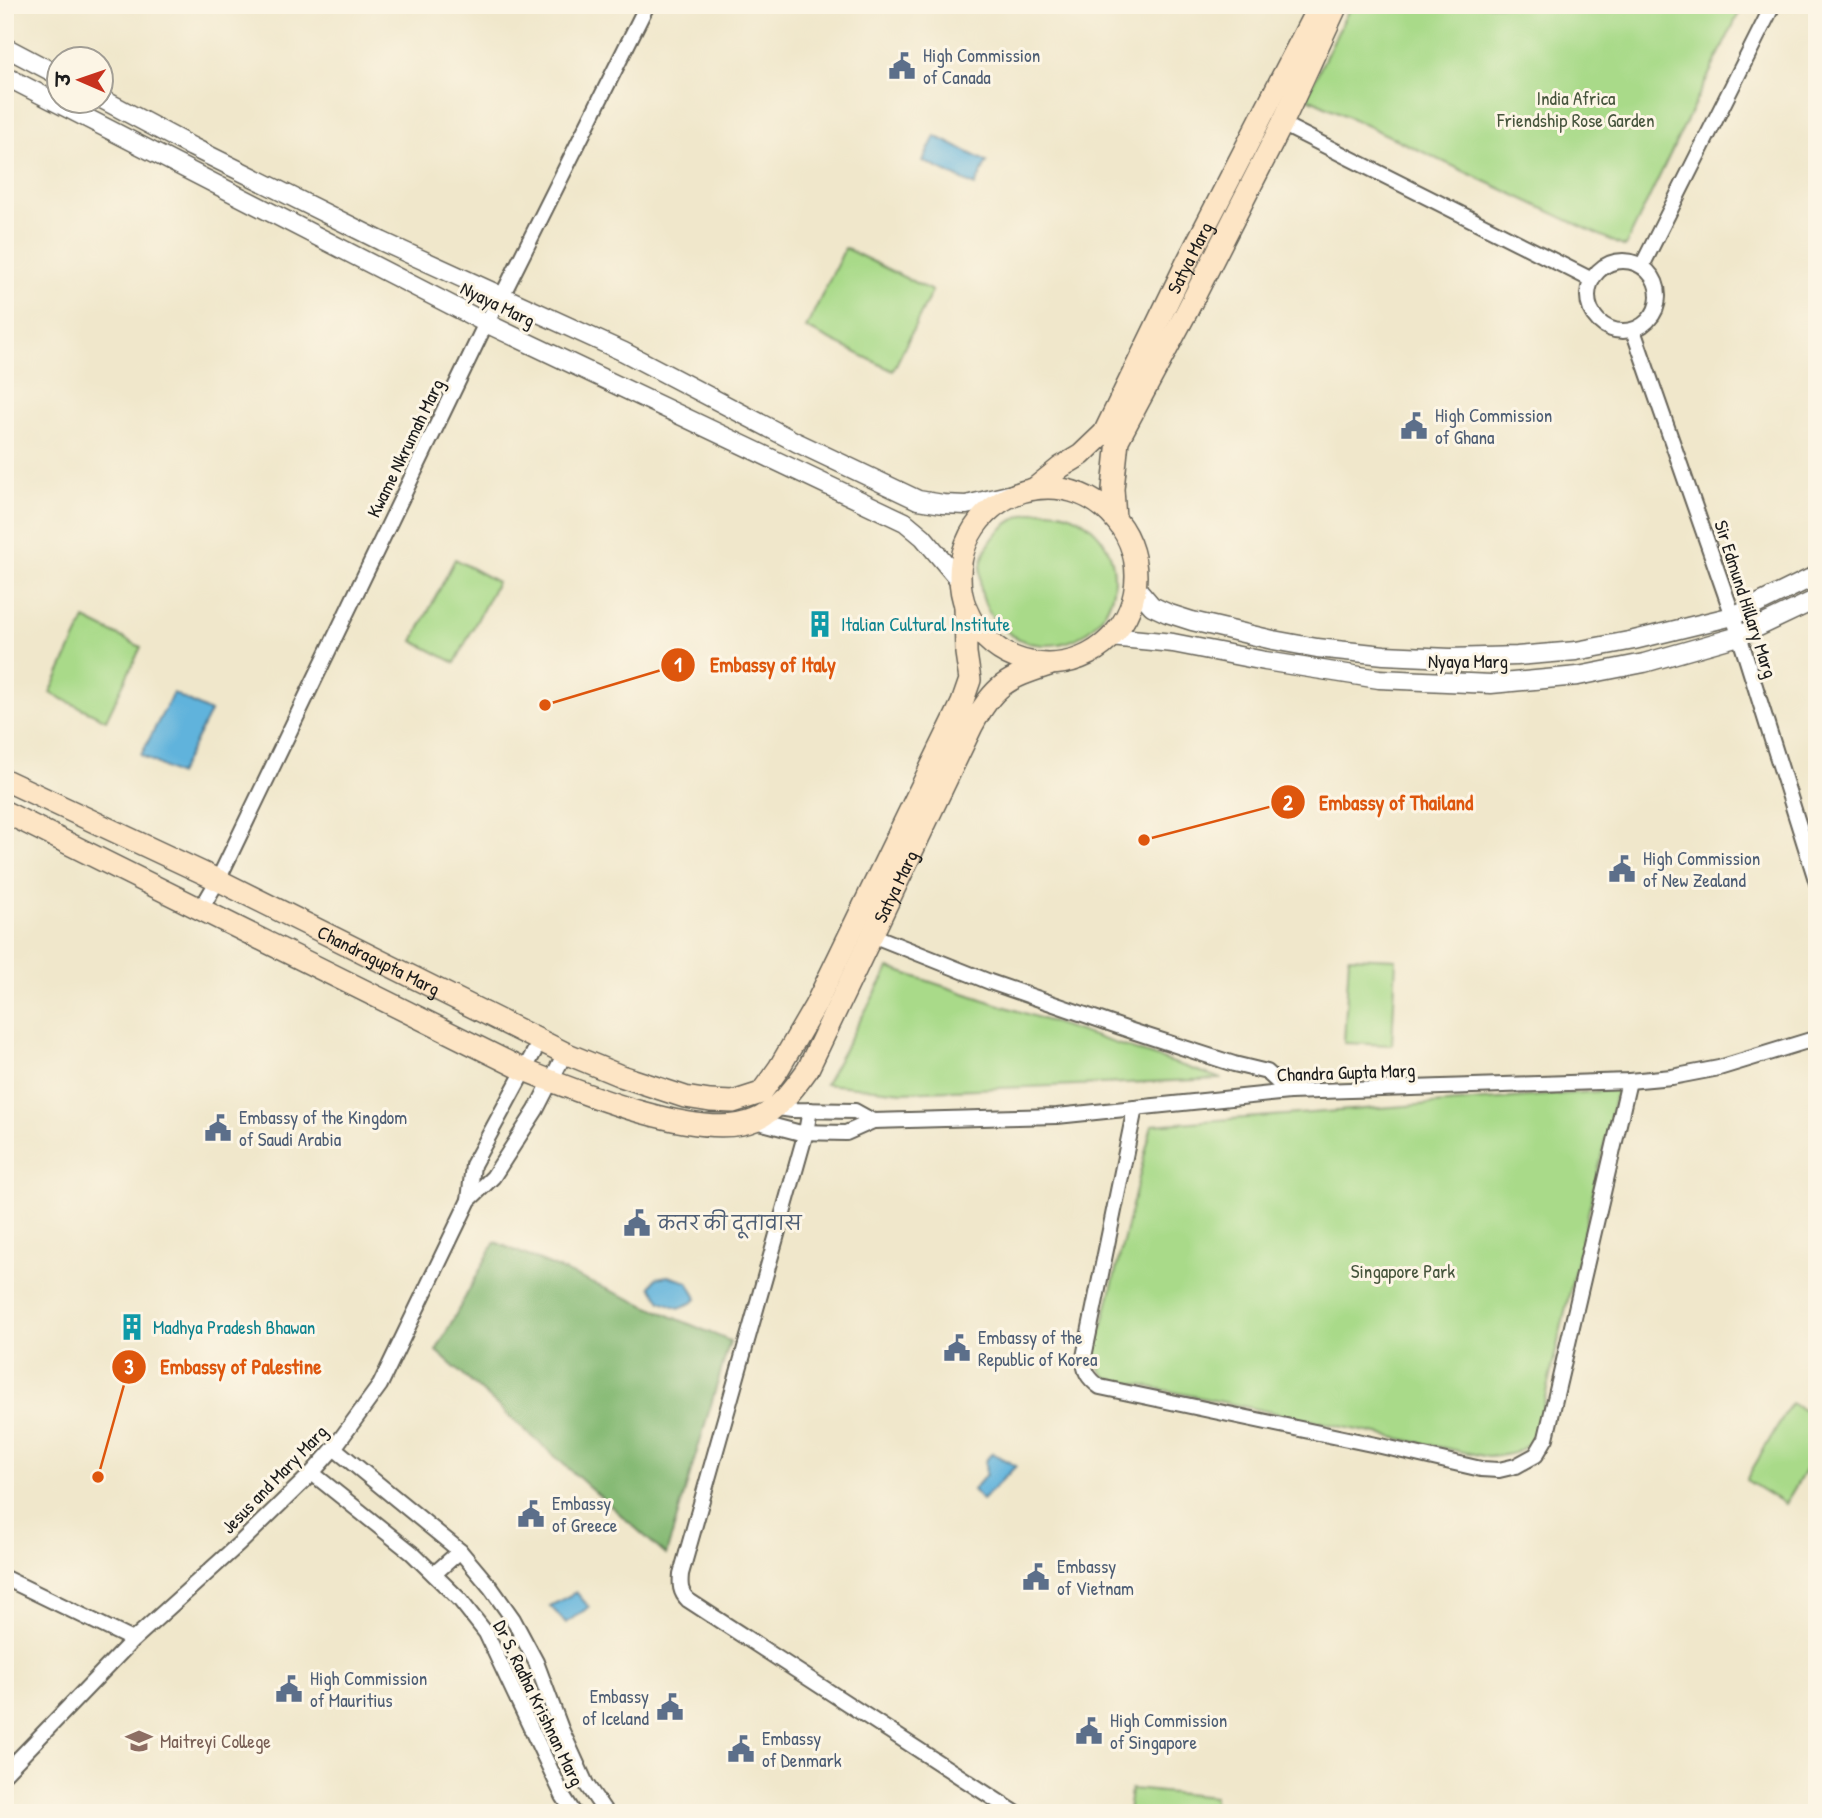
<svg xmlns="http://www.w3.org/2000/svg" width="1822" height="1818" font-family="'Patrick Hand','Playpen Sans Deva',sans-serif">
	<rect width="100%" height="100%" fill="#fcf5e5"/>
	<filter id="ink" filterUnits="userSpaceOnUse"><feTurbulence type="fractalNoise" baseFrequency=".0143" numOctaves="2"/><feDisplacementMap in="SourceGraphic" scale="14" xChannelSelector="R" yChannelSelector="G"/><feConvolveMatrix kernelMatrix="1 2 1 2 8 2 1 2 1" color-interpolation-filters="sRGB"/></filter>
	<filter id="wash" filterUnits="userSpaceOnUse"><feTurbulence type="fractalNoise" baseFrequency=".00686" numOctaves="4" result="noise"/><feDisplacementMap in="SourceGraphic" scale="28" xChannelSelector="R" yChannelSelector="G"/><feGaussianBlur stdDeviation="1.57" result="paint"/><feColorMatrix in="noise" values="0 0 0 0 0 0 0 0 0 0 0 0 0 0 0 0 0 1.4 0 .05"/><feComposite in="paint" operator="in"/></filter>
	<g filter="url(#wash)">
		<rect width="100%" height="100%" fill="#f0e7cb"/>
		<g fill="#a9da89" stroke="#627b52" stroke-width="2">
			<path d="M1351 5H1743L1625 247 1306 97Z"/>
			<path d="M845 248 932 291 893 371 806 328Z"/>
			<circle cx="1047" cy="578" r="67"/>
			<path d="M455 559 497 582 455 663 413 641Z"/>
			<path d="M85 619 141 647 106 720 50 693Z"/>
			<path d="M1349 957 1396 959 1392 1045 1344 1043Z"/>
			<path d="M889 968 1222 1079 903 1092 825 1084Z"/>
			<path d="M1617 1090 1536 1436C1521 1454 1511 1455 1488 1457L1107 1378 1101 1371 1095 1355 1152 1125Z"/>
			<path d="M1791 1403 1817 1418V1451L1785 1504 1746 1480Z"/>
			<path d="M1131 1789 1214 1797 1213 1813H1128Z"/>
		</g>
		<path fill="#86ba75" stroke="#516b48" stroke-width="2" d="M495 1242 730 1341 666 1555 436 1351Z"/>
		<g fill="#61b3dc" stroke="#3e687c" stroke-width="2">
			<path d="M935 136 987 162 975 186 923 161Z"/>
			<path d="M173 693 210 712 178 775 141 755Z"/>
			<path d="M668 1276 688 1282 697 1298 692 1303 679 1308 661 1301 651 1287 656 1278Z"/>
			<path d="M992 1453 1016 1466 982 1500 973 1490 986 1475 985 1461Z"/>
			<path d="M576 1592 589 1607 566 1623 550 1606Z"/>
		</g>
	</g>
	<g filter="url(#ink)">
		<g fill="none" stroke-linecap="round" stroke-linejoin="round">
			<defs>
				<g id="minor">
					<path d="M1282 124 1592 280"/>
					<circle cx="1623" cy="296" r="35"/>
					<path d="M1642 266 1773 5"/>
					<path d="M1633 330 1733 616 1817 883"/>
					<path d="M201 909 218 880 486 323 502 296 647 5"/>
					<path d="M872 935 990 982 1132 1031 1234 1064 1267 1072 1289 1092"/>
					<path d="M771 1107 792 1110 855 1111 873 1121"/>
					<path d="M1135 1108 1084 1357C1084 1372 1088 1378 1100 1387L1381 1446 1481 1469 1499 1470 1516 1466 1536 1455 1546 1438 1629 1081"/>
					<path d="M810 1110 806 1132 681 1574C680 1585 680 1592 688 1600L1016 1813"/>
					<path d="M751 1120 797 1132 846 1133 873 1121 1057 1116 1289 1092 1629 1081 1672 1077 1719 1068 1817 1038"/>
					<path d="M469 1200 473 1165 540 1041"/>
					<path d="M334 1448 460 1551 491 1588 513 1619 536 1662 561 1729 586 1784 606 1813"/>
					<path d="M312 1473 412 1553 460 1600 486 1633 563 1796 574 1813"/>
					<path d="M434 1574 460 1551"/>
					<path d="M5 1578 133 1640"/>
					<path d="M5 1773 133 1640 239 1544 312 1473 334 1448 380 1385 469 1200 493 1177 536 1110 565 1053"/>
				</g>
				<g id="tertiary">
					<path d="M5 47 60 76"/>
					<path d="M5 76 486 323 905 522 923 537 960 581"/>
					<path d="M102 99 192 147 381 241 624 352 796 442 918 500 943 504 966 505 1017 493"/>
					<path d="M1135 586 1152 606 1167 613 1192 621 1273 640 1317 648 1384 655 1450 658 1517 656 1576 651 1634 640 1733 616 1817 575"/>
					<path d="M1110 637 1173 643 1265 661 1379 679 1491 684 1578 676 1644 663 1739 636 1817 599"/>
				</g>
				<g id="secondary">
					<circle cx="1048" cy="576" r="88"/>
					<path id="s1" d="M1034 489 1061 467 1081 455 1104 433 1186 264 1319 5"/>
					<path d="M1115 519 1113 489 1118 440 1187 311 1282 124 1337 5"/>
					<path id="s2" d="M5 780 218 880 565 1053 621 1076 685 1097 710 1101 733 1102 761 1093 779 1068 815 1006 962 703 970 680 966 653 965 606"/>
					<path id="s3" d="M5 812 524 1070C576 1091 702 1143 755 1120 779 1109 793 1090 808 1069L972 726C994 685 1006 679 1049 665"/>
				</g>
			</defs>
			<use href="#minor" stroke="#666359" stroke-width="18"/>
			<use href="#tertiary" stroke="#666359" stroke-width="21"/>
			<use href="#secondary" stroke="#666359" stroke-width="24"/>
			<use href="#minor" stroke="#fff" stroke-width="14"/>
			<use href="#tertiary" stroke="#fff" stroke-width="18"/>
			<use href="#secondary" stroke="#fde5c5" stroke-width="21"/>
		</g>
	</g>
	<defs>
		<symbol id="civic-bare" viewBox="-9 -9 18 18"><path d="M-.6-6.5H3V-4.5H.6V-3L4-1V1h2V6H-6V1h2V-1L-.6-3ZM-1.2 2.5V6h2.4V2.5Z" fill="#5c6f8a" stroke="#fcf5e5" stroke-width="2.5" paint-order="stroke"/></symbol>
		<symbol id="building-bare" viewBox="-9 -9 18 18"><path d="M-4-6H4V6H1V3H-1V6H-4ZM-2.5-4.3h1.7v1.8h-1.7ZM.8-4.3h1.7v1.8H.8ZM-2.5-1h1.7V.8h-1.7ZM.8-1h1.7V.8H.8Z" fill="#0f9aa8" stroke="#fcf5e5" stroke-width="2.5" paint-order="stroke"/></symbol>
		<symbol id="university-bare" viewBox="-9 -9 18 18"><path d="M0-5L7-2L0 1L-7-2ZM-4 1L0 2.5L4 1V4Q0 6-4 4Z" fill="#8d6e63" stroke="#fcf5e5" stroke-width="2.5" paint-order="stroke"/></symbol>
	</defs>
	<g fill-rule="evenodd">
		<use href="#civic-bare" x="883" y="47" width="38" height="38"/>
		<use href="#civic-bare" x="1395" y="407" width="38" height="38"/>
		<use href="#building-bare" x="801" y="605" width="38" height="38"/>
		<use href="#civic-bare" x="1603" y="850" width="38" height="38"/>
		<use href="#civic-bare" x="199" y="1109" width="38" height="38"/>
		<use href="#civic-bare" x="618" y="1204" width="38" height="38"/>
		<use href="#building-bare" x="113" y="1308" width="38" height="38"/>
		<use href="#civic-bare" x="938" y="1329" width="38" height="38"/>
		<use href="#civic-bare" x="512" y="1495" width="38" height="38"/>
		<use href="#civic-bare" x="1017" y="1558" width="38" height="38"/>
		<use href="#civic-bare" x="270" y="1670" width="38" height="38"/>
		<use href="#civic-bare" x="651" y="1688" width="38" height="38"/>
		<use href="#civic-bare" x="1070" y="1712" width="38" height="38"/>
		<use href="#university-bare" x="120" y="1722" width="38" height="38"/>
		<use href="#civic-bare" x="722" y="1730" width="38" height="38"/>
	</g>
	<g text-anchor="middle" stroke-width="6" stroke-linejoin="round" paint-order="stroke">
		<g font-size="19" fill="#4e5e75" stroke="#fcf5e5" text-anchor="start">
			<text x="923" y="62">High Commission<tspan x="923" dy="22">of Canada</tspan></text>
			<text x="1435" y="422">High Commission<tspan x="1435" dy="22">of Ghana</tspan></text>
			<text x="1643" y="865">High Commission<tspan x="1643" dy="22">of New Zealand</tspan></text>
			<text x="239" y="1124">Embassy of the Kingdom<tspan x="239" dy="22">of Saudi Arabia</tspan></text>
			<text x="658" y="1230">कतर की दूतावास</text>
			<text x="978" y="1344">Embassy of the<tspan x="978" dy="22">Republic of Korea</tspan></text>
			<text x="552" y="1510">Embassy<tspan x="552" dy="22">of Greece</tspan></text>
			<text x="1057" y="1573">Embassy<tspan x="1057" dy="22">of Vietnam</tspan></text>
			<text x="310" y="1685">High Commission<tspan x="310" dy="22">of Mauritius</tspan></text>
			<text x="649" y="1703" text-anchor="end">Embassy<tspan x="649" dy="22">of Iceland</tspan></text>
			<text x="1110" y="1727">High Commission<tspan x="1110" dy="22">of Singapore</tspan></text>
			<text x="762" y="1745">Embassy<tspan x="762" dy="22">of Denmark</tspan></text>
		</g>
		<g font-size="19" fill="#46553d" stroke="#fcf5e5">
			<text x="1576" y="105">India Africa<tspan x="1576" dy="22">Friendship Rose Garden</tspan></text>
			<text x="1403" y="1278">Singapore Park</text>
		</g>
		<g font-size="19" fill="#1c1c1c" stroke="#fcf5e5">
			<text dy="7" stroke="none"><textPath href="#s1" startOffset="285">Satya Marg</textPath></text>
			<text transform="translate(498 304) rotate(26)" y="7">Nyaya Marg</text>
			<text transform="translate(405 448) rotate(-64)" y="7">Kwame Nkrumah Marg</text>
			<text transform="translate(1746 599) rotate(72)" y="7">Sir Edmund Hillary Marg</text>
			<text x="1468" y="668">Nyaya Marg</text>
			<text dy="7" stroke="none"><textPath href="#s3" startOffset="1097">Satya Marg</textPath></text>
			<text dy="7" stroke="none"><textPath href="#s2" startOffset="415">Chandragupta Marg</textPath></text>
			<text transform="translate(1346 1072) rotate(-2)" y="7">Chandra Gupta Marg</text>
			<text transform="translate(274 1479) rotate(-46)" y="7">Jesus and Mary Marg</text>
			<text transform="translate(539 1703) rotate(64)" y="7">Dr S. Radha Krishnan Marg</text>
		</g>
		<g font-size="19" fill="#0d838f" stroke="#fcf5e5" text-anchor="start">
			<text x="841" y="631">Italian Cultural Institute</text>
			<text x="153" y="1334">Madhya Pradesh Bhawan</text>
		</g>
		<g font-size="19" fill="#785e54" stroke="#fcf5e5" text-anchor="start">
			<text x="160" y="1748">Maitreyi College</text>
		</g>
	</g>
	<path fill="none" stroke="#de560d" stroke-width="2.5" d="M545 705L678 665M1144 840L1288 802M98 1477L129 1367"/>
	<g fill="#de560d" stroke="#fcf5e5" stroke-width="2.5">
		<circle cx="545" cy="705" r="7"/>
		<circle cx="1144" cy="840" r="7"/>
		<circle cx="98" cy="1477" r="7"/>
		<circle cx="678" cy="665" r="18"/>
		<circle cx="1288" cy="802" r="18"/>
		<circle cx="129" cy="1367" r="18"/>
	</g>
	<g font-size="21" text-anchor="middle" font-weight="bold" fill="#fff">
		<text x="678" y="672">1</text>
		<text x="1288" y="810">2</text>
		<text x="129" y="1374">3</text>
	</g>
	<g font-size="21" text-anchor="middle" font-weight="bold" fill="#de560d" stroke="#fcf5e5" stroke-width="6" stroke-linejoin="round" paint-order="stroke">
		<text x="773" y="672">Embassy of Italy</text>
		<text x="1396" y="810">Embassy of Thailand</text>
		<text x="241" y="1374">Embassy of Palestine</text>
	</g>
	<rect width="1822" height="1818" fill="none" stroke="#fcf5e5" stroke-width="28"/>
	<g transform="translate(80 80) rotate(272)"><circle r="33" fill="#fcf5e5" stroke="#a29e95" stroke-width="2"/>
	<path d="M0-5L12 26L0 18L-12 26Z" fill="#c8321e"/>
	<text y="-10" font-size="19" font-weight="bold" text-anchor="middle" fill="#1c1c1c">उ</text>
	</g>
</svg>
